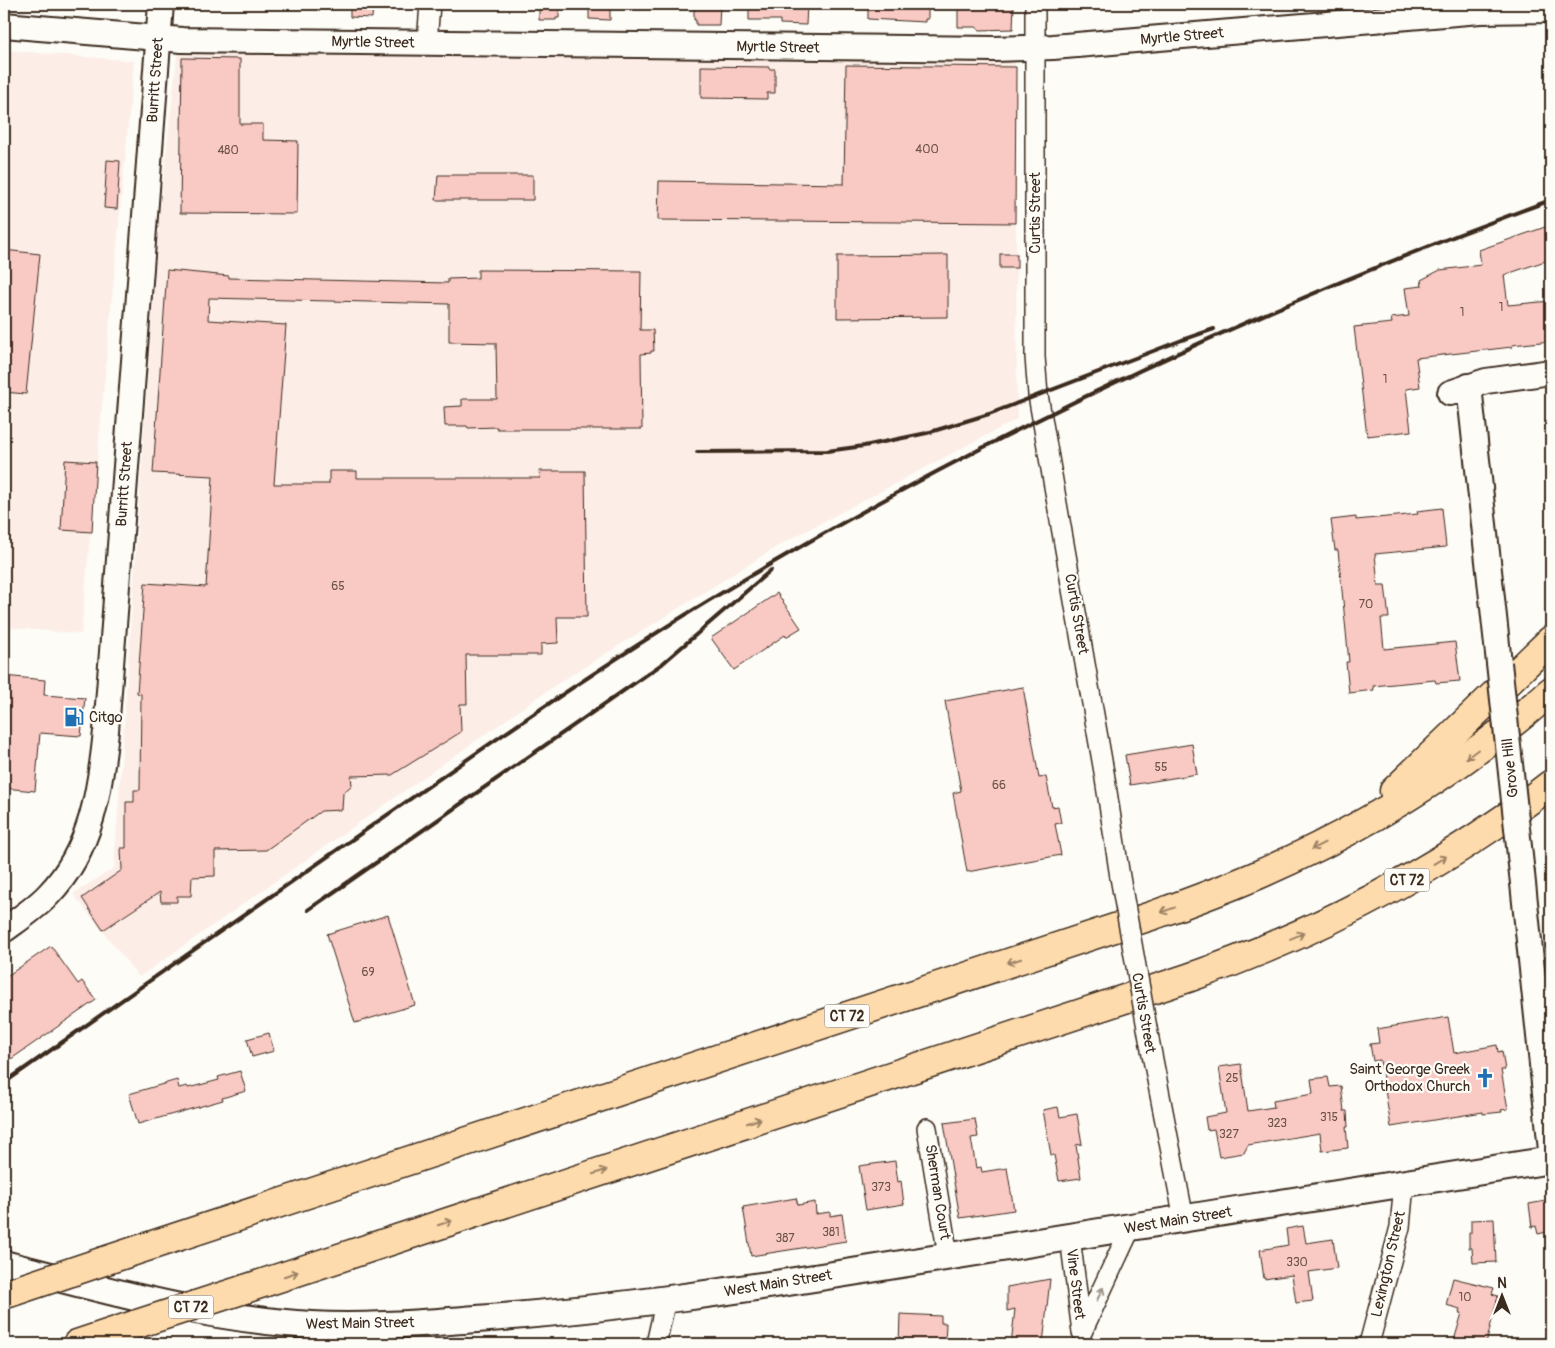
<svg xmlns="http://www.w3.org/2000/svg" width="1555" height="1348" font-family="Pangolin,sans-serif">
	<rect width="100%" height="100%" fill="#fdfcf7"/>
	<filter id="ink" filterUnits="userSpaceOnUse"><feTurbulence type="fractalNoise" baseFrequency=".02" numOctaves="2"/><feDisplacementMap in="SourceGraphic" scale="10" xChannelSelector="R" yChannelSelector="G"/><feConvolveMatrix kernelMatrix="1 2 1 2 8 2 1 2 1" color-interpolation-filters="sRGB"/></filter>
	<g filter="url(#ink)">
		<g fill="#fcede7">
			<path d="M178 48 1015 56 1017 419 781 544 554 686 139 977 73 894 114 868 159 218Z"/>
			<path d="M4 50 134 61 81 634 4 627Z"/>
		</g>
		<g fill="#f9c9c3" stroke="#3b2a1e">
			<path d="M350 4H373L372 18 350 17Z"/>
			<path d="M539 4H559V18H556V20H539Z"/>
			<path d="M589 4H610V20L589 19Z"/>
			<path d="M694 4H720L719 25H696V20H694Z"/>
			<path d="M749 4H807L806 25 780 24V20H749Z"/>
			<path d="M868 4H928V19H925V22L868 19Z"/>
			<path d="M958 4H1014L1013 29 980 30 976 27H958Z"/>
			<path d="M182 58 240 59V124H263V140L298 141 297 214 180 213Z"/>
			<path d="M846 65 1016 67 1015 223 658 220 659 181 844 184Z"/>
			<path d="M701 66 769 67V69H775V93H767V99L701 98Z"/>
			<path d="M107 160 120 161 117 209 104 208Z"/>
			<path d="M438 175H533V200H436Z"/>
			<path d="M1551 225V259L1504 275 1508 305 1551 301V341L1512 345V347L1416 358 1420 387 1406 389 1411 431 1367 436 1354 327 1392 323 1391 318 1409 316 1405 288 1422 286 1421 280 1440 270 1481 265 1479 250Z"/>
			<path d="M4 250 40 254 26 394 4 392Z"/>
			<rect x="1000" y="254" width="17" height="14"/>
			<path d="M948 255V317L837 318V256Z"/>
			<path d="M167 270 229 276V278L448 283V279L478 278V270L641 271 640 330H653L654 351H651V353L641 354 642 429H497V427L468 428 467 426H445L444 407 462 406V399H497L496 343 449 342V304L209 298 208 320 286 325 274 484H329V471H357V478H540L539 471H585L587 617H557L558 643 541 644V655H466L467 704H460L461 732 392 775 351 776 352 785 343 793 342 810 321 811 266 850 215 851V876L192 877 191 896H177V902H161L160 892 103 930 82 898 122 870 121 848H126V802H134V790H140L141 694 137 693 145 583 206 587 213 476 153 473Z"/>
			<path d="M65 460 96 462 92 532 61 530Z"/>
			<path d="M1442 508 1446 547 1375 554 1378 585H1385L1389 618H1381L1384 649 1455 642 1460 681 1436 683 1435 680 1373 686 1374 690 1349 693 1346 662H1349L1338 550H1335L1331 520 1356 517V520L1418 514 1417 511Z"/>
			<path d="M777 593 801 628 786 637 785 635 734 670 711 638Z"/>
			<path d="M4 676 45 680 44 695 85 698 81 736 40 733 35 791 4 788Z"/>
			<path d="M1023 687 1039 778 1046 777 1052 807 1058 806 1061 823 1055 824 1061 855 967 872 953 793 961 791 945 701Z"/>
			<path d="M1192 744 1197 774 1130 785 1125 755Z"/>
			<path d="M388 915 415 1005 355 1023 327 934Z"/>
			<path d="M51 946 78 984 82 981 96 1000 4 1064V978Z"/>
			<path d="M1448 1017 1454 1053 1497 1045 1498 1052 1502 1051 1505 1070H1501L1508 1109 1501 1110 1502 1112 1483 1114V1112L1391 1127 1380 1060 1373 1061 1370 1044 1379 1043 1377 1029Z"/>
			<path d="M269 1033 274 1051 252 1057 247 1039Z"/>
			<path d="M1241 1064 1248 1111 1274 1107 1273 1101 1313 1094 1311 1079 1328 1077 1330 1087 1341 1086 1344 1111H1347L1348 1127H1346L1348 1148 1322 1151 1320 1133 1248 1145 1244 1153 1219 1157 1214 1129 1207 1130 1205 1117 1226 1113 1219 1067Z"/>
			<path d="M240 1071 246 1091 222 1098 223 1100 138 1124 129 1094 177 1080 179 1088 187 1086 188 1088 219 1080 218 1077Z"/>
			<path d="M1058 1107 1060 1117 1077 1114 1082 1144 1076 1145 1081 1178 1059 1181 1054 1155H1051L1043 1110Z"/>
			<path d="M975 1119 978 1137 971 1138 976 1168 981 1167 982 1172 1007 1168 1014 1210 960 1218 944 1123Z"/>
			<path d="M895 1161 898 1182 901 1181 904 1204 866 1210 859 1166Z"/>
			<path d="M796 1198 798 1205 815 1202 816 1214 830 1212V1216L842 1214 846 1241 751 1256 743 1207Z"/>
			<path d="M1551 1200V1231L1538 1234 1536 1226 1532 1227 1529 1204Z"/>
			<path d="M1494 1219 1496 1262 1473 1263 1472 1248H1469V1233H1471V1220Z"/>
			<path d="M1303 1226 1306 1243 1333 1239 1337 1268 1309 1272 1313 1301 1296 1303 1292 1275 1264 1279 1260 1250 1288 1245 1286 1229Z"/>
			<path d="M1453 1278 1494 1288 1492 1294 1498 1296 1486 1344H1453L1462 1313H1459L1460 1309 1446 1305Z"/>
			<path d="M1050 1279 1043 1344H1011L1015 1309 1007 1311V1287Z"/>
			<path d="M900 1314 941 1316V1323H946L945 1344H899Z"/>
		</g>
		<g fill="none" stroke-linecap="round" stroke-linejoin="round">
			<defs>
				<g id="minor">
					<path d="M1035 4V357L1038 395 1104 772 1120 877"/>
					<path d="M427 43 430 4"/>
					<path d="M1149 1039 1184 1219"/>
					<path d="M927 1128 948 1256"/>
					<path d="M1070 1237 1082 1332 1131 1227"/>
					<path d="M656 1344 666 1299"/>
					<path d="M1369 1344 1400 1227 1404 1184"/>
				</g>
				<g id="tertiary">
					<path d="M4 25 182 40 995 49 1053 47 1480 11 1551 10"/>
					<path d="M1469 386 1499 663"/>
					<path d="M1450 393 1486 381 1551 372"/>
					<path d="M1522 874 1551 1150"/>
					<path d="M4 930C19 919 36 908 49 894 92 849 100 790 106 731L161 4"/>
					<path d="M375 1344 377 1325"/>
				</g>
				<path id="secondary" d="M4 1264C105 1290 207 1319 312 1325 367 1328 422 1323 477 1319 613 1309 748 1289 883 1267 1106 1231 1328 1195 1551 1160"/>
				<g id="motorway">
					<path d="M1394 791 1551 640"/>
					<path d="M104 1261 1154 915C1190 902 1226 889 1260 874 1365 828 1465 767 1551 691"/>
					<path d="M245 1289 1188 978C1319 933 1441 869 1551 784"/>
					<path d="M77 1344 137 1324"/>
				</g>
			</defs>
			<use href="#minor" stroke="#3b2a1e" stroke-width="22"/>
			<use href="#tertiary" stroke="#3b2a1e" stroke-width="28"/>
			<use href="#secondary" stroke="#3b2a1e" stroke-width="30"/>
			<use href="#motorway" stroke="#3b2a1e" stroke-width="31"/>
			<use href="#minor" stroke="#fdfcf7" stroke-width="19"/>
			<use href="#tertiary" stroke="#fdfcf7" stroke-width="24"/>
			<use href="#secondary" stroke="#fdfcf7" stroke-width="26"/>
			<use href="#motorway" stroke="#fedbac" stroke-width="28"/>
			<g stroke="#3b2a1e" stroke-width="4">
				<path d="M697 452 827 451 864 446 927 433 989 414 1182 340 1214 329"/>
				<path d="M308 910 662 664 771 570"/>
				<path d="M4 1083C129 995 254 908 380 820 488 745 596 669 708 601 976 439 1258 307 1551 200"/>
			</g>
			<defs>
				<path id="minor-bridge" d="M1120 877 1149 1039"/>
				<path id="tertiary-bridge" d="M1499 663 1522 874"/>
				<g id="motorway-bridge">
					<path d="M6 1294 104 1261"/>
					<path d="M137 1324 245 1289"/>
				</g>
			</defs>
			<use href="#minor-bridge" stroke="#3b2a1e" stroke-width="22" stroke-linecap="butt"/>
			<use href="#tertiary-bridge" stroke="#3b2a1e" stroke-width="28" stroke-linecap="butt"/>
			<use href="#motorway-bridge" stroke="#3b2a1e" stroke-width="31" stroke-linecap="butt"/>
			<use href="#minor-bridge" stroke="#fdfcf7" stroke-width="19"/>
			<use href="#tertiary-bridge" stroke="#fdfcf7" stroke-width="24"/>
			<use href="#motorway-bridge" stroke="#fedbac" stroke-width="28"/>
		</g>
		<defs><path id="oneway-shaft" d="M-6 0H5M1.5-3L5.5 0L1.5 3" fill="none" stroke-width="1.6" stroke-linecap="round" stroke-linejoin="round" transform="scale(1.25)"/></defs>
		<g stroke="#9c8265">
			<use href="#oneway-shaft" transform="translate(1472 754) rotate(143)"/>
			<use href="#oneway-shaft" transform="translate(1318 846) rotate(153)"/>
			<use href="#oneway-shaft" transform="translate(1440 860) rotate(-31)"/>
			<use href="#oneway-shaft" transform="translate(1168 910) rotate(160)"/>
			<use href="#oneway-shaft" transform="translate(1297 936) rotate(-23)"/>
			<use href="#oneway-shaft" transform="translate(1014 961) rotate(162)"/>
			<use href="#oneway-shaft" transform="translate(754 1121) rotate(-18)"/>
			<use href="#oneway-shaft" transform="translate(600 1172) rotate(-18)"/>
			<use href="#oneway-shaft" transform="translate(445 1223) rotate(-18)"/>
			<use href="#oneway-shaft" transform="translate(291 1274) rotate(-18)"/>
		</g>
		<use stroke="#9c938a" href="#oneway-shaft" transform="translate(1100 1294) rotate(-65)"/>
	</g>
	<defs>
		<symbol id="fuel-bare" viewBox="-9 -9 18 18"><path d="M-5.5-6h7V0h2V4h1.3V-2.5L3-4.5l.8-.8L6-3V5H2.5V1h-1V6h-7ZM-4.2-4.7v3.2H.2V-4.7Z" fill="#1f6fb2" stroke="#fdfcf7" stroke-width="2.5" paint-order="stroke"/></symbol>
		<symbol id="church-bare" viewBox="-9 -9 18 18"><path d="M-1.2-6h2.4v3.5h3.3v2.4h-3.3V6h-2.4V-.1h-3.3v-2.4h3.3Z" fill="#1f6fb2" stroke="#fdfcf7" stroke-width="2.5" paint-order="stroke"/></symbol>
	</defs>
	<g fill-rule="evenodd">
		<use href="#fuel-bare" x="60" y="703" width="28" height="28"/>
		<use href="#church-bare" x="1471" y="1064" width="28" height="28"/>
	</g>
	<g text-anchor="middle" stroke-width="4.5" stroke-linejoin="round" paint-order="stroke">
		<g font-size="12" fill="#6a5247">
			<text x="927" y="153">400</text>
			<text x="228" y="154">480</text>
			<text x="1501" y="311">1</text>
			<text x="1462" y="316">1</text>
			<text x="1385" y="383">1</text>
			<text x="338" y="590">65</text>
			<text x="1366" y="608">70</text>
			<text x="1161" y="771">55</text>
			<text x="999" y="789">66</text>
			<text x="368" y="976">69</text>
			<text x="1232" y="1082">25</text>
			<text x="1329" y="1121">315</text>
			<text x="1277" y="1127">323</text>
			<text x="1229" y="1138">327</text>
			<text x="881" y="1191">373</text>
			<text x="831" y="1236">381</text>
			<text x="785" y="1242">387</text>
			<text x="1297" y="1266">330</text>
			<text x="1465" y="1301">10</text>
		</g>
		<g fill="#fdfcf7" stroke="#75695f" stroke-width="1">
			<rect x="1384.5" y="868.5" width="45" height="23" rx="4"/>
			<rect x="824.5" y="1004.5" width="45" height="23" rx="4"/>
			<rect x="168.5" y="1295.5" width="45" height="23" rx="4"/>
		</g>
		<g font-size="14" font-weight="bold" fill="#3b2a1e">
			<text x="1407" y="885">CT 72</text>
			<text x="847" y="1021">CT 72</text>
			<text x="191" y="1312">CT 72</text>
		</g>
		<g font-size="15" fill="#3b2a1e" stroke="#fdfcf7">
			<text transform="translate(1182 36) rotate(-5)" y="5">Myrtle Street</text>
			<text transform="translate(373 42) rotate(1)" y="5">Myrtle Street</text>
			<text transform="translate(778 47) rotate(1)" y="5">Myrtle Street</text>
			<text transform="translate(155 80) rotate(-86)" y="5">Burritt Street</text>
			<text transform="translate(1035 213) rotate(-90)" y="5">Curtis Street</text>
			<text transform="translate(124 484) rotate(-86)" y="5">Burritt Street</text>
			<text transform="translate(1077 614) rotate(80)" y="5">Curtis Street</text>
			<text transform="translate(1510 768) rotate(-96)" y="5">Grove Hill</text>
			<text transform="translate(1144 1013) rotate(80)" y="5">Curtis Street</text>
			<text transform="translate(938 1192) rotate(81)" y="5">Sherman Court</text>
			<text transform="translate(1178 1220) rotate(-9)" y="5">West Main Street</text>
			<text transform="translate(1388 1264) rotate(-77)" y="5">Lexington Street</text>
			<text transform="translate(778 1283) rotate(-9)" y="5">West Main Street</text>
			<text transform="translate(1076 1284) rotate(83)" y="5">Vine Street</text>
			<text transform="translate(360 1323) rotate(-1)" y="5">West Main Street</text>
		</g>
		<g font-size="15" fill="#3b2a1e" stroke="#fdfcf7" text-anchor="start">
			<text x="89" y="722">Citgo</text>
			<text x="1470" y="1074" text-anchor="end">Saint George Greek<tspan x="1470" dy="17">Orthodox Church</tspan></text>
		</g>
	</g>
	<rect width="1555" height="1348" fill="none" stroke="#fdfcf7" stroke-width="20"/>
	<rect x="10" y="10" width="1535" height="1328" fill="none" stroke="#3b2a1e" stroke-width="2" filter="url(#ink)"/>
	<g transform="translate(1502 1296)" stroke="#fdfcf7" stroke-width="4" paint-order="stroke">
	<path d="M0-4L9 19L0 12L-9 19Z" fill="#3b2a1e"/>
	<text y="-8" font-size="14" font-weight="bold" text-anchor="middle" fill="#3b2a1e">N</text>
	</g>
</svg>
